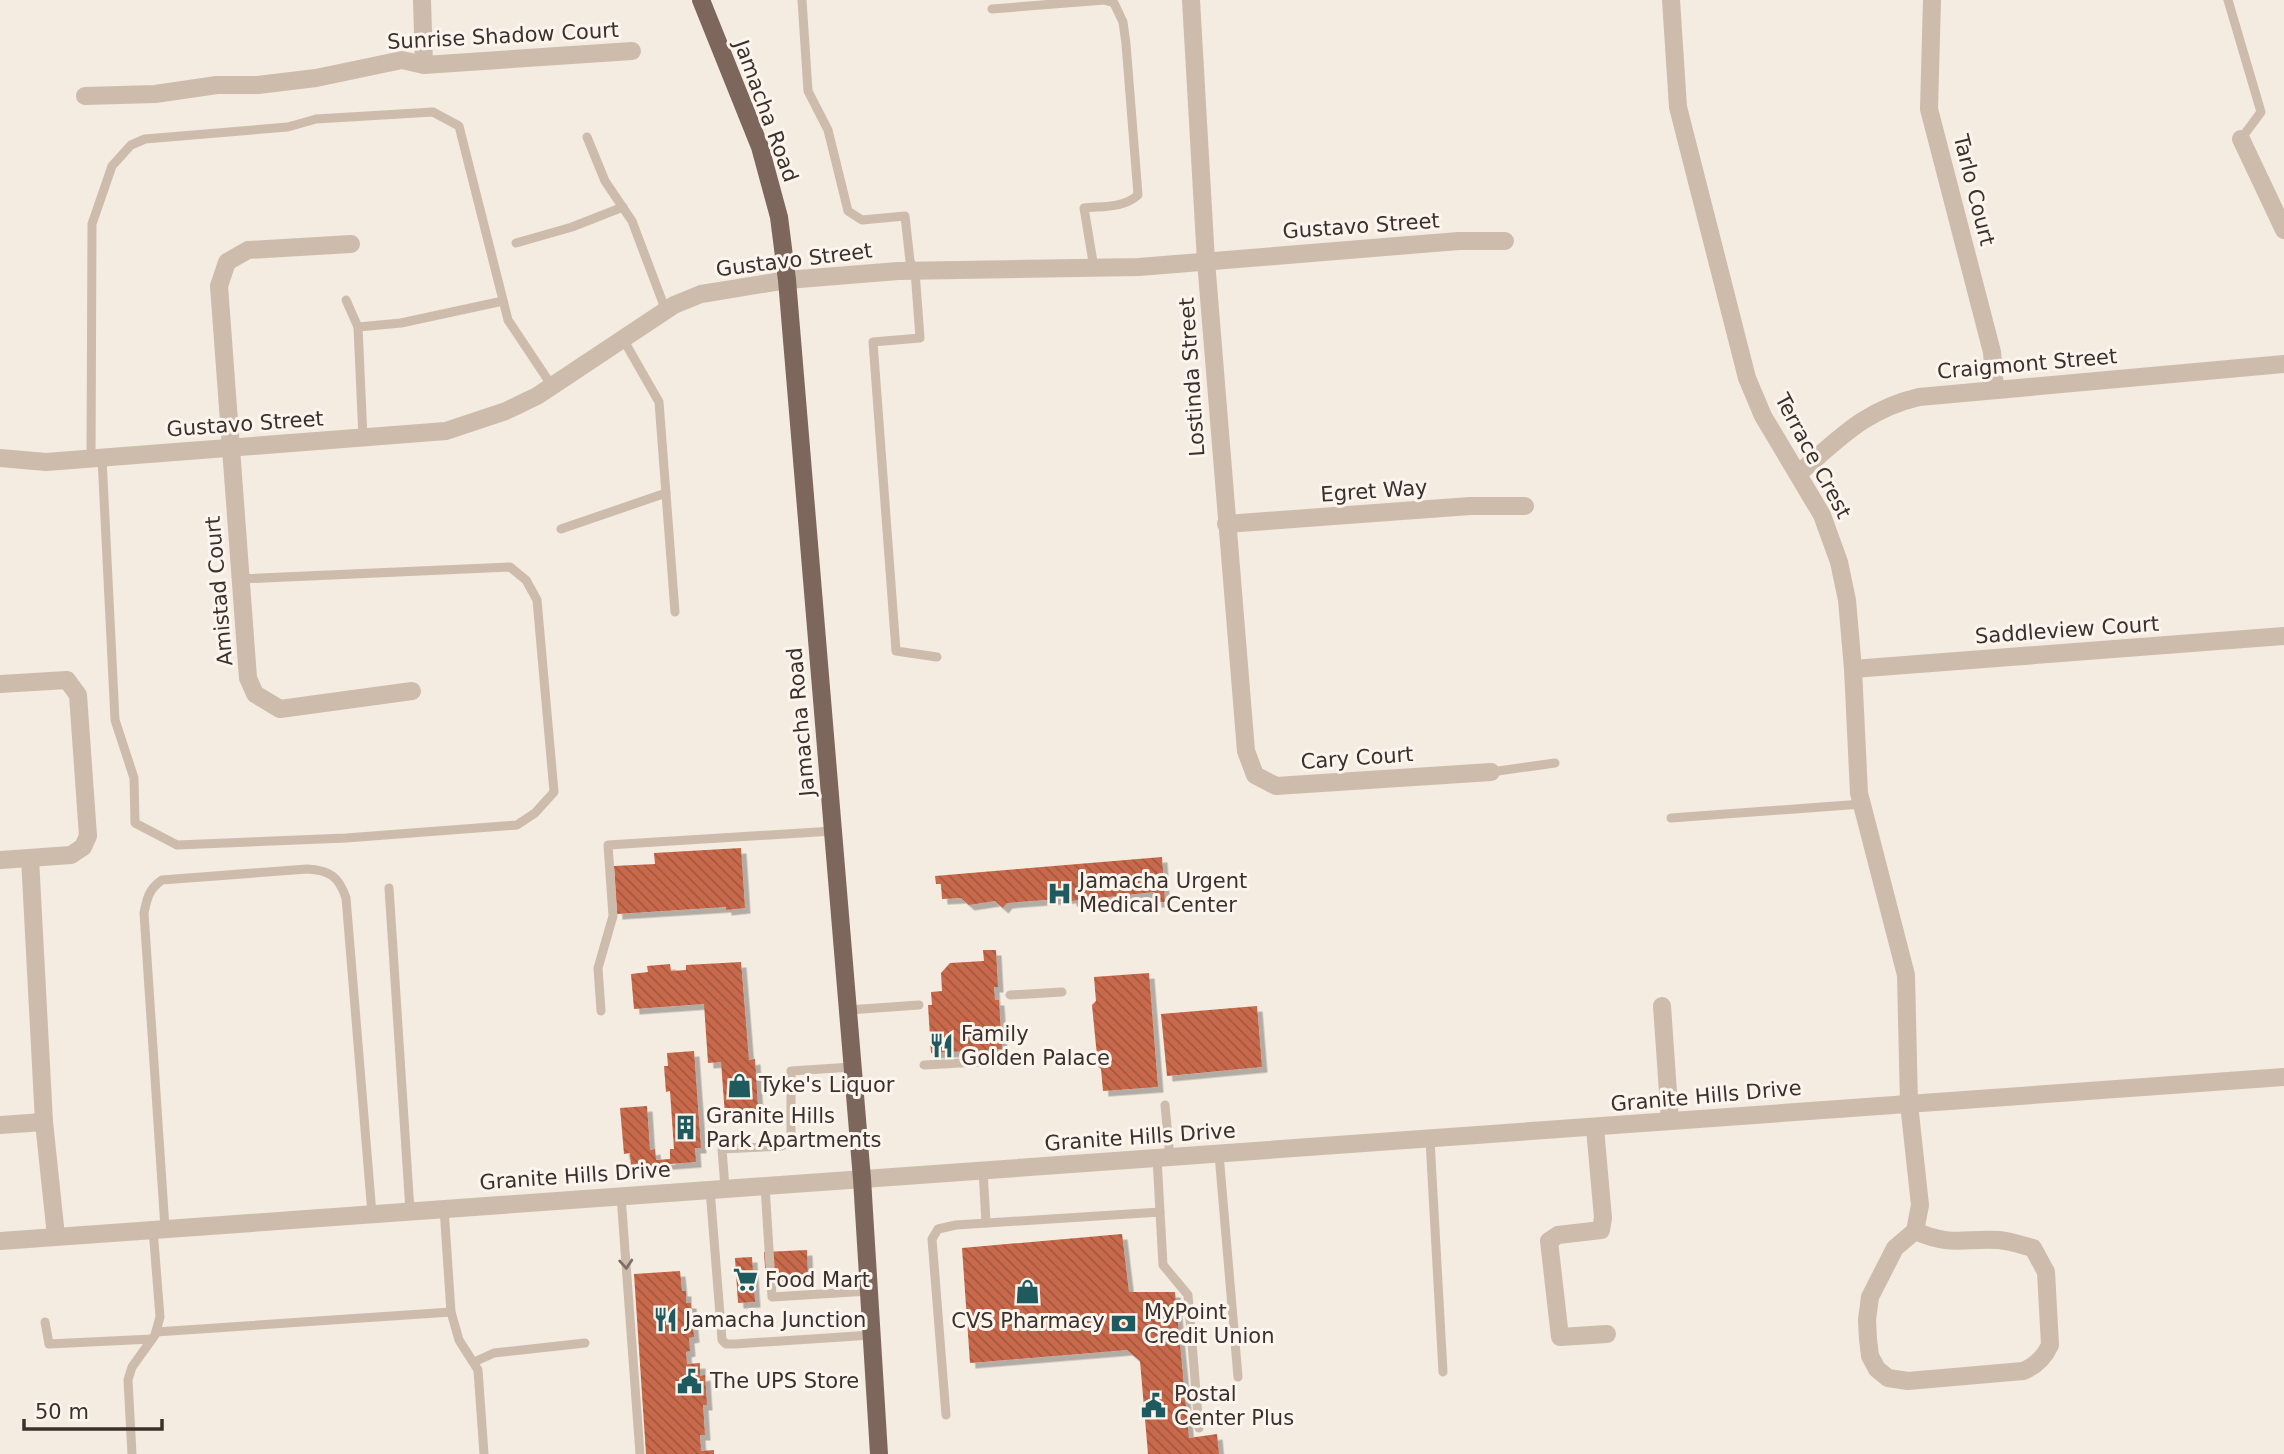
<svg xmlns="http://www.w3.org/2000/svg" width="2284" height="1454" font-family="'DejaVu Sans',sans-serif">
	<defs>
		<pattern id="building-back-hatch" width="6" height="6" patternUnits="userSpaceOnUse" patternTransform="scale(1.75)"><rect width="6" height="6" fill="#c8694b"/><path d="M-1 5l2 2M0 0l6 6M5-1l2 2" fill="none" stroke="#a4573f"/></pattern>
		<filter id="shadow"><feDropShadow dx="5.5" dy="5.5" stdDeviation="0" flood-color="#0004"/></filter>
	</defs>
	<rect width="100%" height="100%" fill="#f4ebe1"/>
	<g fill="url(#building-back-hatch)" filter="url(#shadow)">
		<path d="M741 848 745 908 726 910V907L617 914 614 866 655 864 654 853Z"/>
		<path d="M1162 857 1165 902H1156L1155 892 1071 901V898L1007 903 1003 908 995 901 969 905 961 898 942 899 941 884H936L935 876Z"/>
		<path d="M983 950H996L998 987H994L995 1000H999L1002 1049 931 1053 928 1005H932L931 992 942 991 941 973 950 963 984 961Z"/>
		<path d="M741 962 749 1060 755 1059 758 1107 753 1113 725 1115 721 1062 708 1063 704 1004 634 1009 631 974 648 972 647 966 670 964 671 971 686 970V965Z"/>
		<path d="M1149 973 1158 1087 1103 1091 1101 1069 1098 1066 1092 1005 1096 1001 1094 977Z"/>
		<path d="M1257 1006 1262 1067 1167 1076 1161 1014Z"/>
		<path d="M694 1051 701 1148H695L696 1162 631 1167 630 1153 624 1154 620 1108 647 1106 650 1150 655 1149 656 1160 670 1159V1149H674L670 1091 666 1092 664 1066H668L667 1053Z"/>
		<path d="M1122 1234 1129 1292H1175L1189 1438 1217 1434 1219 1454H1148L1140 1361 1127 1350 970 1363 962 1248Z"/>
		<path d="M807 1250 808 1279 766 1282 764 1252Z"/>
		<path d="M752 1257 755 1302 738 1303 735 1258Z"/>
		<path d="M680 1271 682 1291H686V1303H691L694 1337 689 1338 690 1351 686 1352 687 1364 700 1363V1376L705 1375 707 1405H703L705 1435H700L701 1451 714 1450V1454H646L634 1274Z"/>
	</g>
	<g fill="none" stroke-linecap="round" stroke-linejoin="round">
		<g stroke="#cdbbac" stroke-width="9">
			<path d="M802 0 808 91 828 130 848 211 862 220 905 216 910 261 915 271 920 338 873 342 896 651 937 657"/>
			<path d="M2228 0 2261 112 2241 139"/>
			<path d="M992 9 1104 0 1114 3 1123 22 1126 44 1138 195C1124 208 1103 206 1084 208L1094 268"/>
			<path d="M587 137 605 181 632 221 666 311"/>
			<path d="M516 243 572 227 623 207"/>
			<path d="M346 300 358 327 401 323 503 301"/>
			<path d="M358 327 363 438"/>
			<path d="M623 339 659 402 675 612"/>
			<path d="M102 458 115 720 134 778 135 823 177 845 346 838 517 825 535 813 554 792 537 600 526 580 510 567 240 579"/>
			<path d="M91 459 92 224 112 166 131 145 145 139 288 127 316 119 433 112 459 126 508 320 552 386"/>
			<path d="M561 529 666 493"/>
			<path d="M1491 772 1555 763"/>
			<path d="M1671 818 1862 804"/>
			<path d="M389 888 410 1211"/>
			<path d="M1010 995 1062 992"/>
			<path d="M848 1010 919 1005"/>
			<path d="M601 1011 598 968 613 916 608 845 833 831"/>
			<path d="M924 1065 1016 1060"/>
			<path d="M1165 1105 1170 1158"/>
			<path d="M1430 1140 1443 1372"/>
			<path d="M1219 1154 1238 1377"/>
			<path d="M1157 1158 1160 1212"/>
			<path d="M983 1170 986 1223"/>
			<path d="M765 1186 772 1297 869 1291"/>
			<path d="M725 1188 722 1149 782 1146 791 1139V1071L852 1067"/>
			<path d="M710 1189 722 1340 726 1344H735L872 1335"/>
			<path d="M621 1196 640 1454"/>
			<path d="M444 1208 451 1312 459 1340 478 1370 484 1454"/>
			<path d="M165 1228 144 913C147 898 149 889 162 880L307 869C330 870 339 877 346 898L372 1214"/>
			<path d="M45 1322 49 1344 152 1339"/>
			<path d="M156 1332 451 1312"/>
			<path d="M474 1362 494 1353 585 1343"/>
			<path d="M946 1415 932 1239 938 1229 956 1225 1160 1212 1163 1265 1188 1295 1199 1428"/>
			<path d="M132 1454 128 1380 132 1367 155 1335 160 1317 153 1229"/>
		</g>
		<g stroke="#cdbbac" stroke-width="18">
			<path d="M422 0 424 65"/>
			<path d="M1191 0 1206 261 1246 751 1255 775 1276 786 1491 772"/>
			<path d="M1671 0 1678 107 1747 378 1763 416 1822 515 1839 562 1847 600 1853 669 1859 793 1906 975 1909 1104 1920 1205 1915 1231"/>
			<path d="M1932 0 1929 109 1992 352 1995 389"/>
			<path d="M85 96 155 94 217 85H258L316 78 402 60 424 65 632 51"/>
			<path d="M2241 139 2284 230"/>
			<path d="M351 244 248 250 227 262 219 286 248 678 255 694 280 709 412 691"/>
			<path d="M787 280 898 271 1139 267 1459 241H1505"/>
			<path d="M1798 474C1839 439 1864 410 1919 397L2284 364"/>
			<path d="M1226 524 1470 506H1525"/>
			<path d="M1853 669 2284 636"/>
			<path d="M0 684 67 680 78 695 88 836 83 847 71 855 0 860"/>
			<path d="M30 858 44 1122 56 1236"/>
			<path d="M1662 1006 1670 1121"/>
			<path d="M0 1125 44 1122"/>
			<path d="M1595 1128 1603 1218 1601 1230 1558 1235 1549 1241 1560 1337 1607 1334"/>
			<path d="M1915 1231C1952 1247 1963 1238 1999 1240 2010 1241 2022 1245 2033 1248L2046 1272 2050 1345C2044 1358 2036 1366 2023 1371L1908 1381 1888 1378 1877 1369 1870 1356 1868 1339 1867 1320 1870 1297 1895 1248Z"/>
		</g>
		<g stroke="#cdbbac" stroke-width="18">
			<path d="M0 458 46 462 446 431 506 411 537 396 674 305 701 294 787 280"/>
			<path d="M0 1241 2284 1077"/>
		</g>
		<path stroke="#7d675c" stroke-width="18" d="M701 0 760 147 779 217 787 280 862 1179 879 1454"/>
	</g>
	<defs><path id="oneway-chevron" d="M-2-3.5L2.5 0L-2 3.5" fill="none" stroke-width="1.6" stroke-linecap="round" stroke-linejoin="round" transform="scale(1.75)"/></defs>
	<use stroke="#7d6f65" href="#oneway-chevron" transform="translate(626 1264) rotate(86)"/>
	<defs>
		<symbol id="hospital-bare" viewBox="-9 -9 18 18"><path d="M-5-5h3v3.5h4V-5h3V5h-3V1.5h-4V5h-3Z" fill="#1f5a5e" stroke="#fbf5ee" stroke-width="2.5" paint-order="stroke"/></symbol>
		<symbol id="restaurant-bare" viewBox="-9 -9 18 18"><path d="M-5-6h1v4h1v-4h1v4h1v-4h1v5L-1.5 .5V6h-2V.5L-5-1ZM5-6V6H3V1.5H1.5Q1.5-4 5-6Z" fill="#1f5a5e" stroke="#fbf5ee" stroke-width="2.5" paint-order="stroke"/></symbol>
		<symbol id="shop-bare" viewBox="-9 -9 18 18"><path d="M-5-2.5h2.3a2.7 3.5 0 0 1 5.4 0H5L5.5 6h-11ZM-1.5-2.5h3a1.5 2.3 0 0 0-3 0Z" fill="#1f5a5e" stroke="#fbf5ee" stroke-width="2.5" paint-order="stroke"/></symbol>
		<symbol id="building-bare" viewBox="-9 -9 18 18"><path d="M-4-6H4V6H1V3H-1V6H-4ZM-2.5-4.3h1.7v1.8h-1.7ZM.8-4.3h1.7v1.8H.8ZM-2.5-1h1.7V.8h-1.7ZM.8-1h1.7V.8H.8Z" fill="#1f5a5e" stroke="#fbf5ee" stroke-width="2.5" paint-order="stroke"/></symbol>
		<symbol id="supermarket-bare" viewBox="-9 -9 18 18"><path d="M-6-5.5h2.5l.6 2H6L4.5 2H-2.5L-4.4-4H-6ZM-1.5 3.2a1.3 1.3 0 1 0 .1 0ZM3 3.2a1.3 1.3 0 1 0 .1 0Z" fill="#1f5a5e" stroke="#fbf5ee" stroke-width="2.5" paint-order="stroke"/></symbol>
		<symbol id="bank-bare" viewBox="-9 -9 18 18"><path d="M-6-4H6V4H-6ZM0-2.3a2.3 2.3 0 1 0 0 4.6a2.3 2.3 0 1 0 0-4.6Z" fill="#1f5a5e" stroke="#fbf5ee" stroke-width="2.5" paint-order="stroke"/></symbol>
		<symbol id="civic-bare" viewBox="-9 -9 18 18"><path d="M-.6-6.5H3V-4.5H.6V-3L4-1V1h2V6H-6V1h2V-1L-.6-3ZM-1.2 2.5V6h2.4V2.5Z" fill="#1f5a5e" stroke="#fbf5ee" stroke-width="2.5" paint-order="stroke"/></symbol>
	</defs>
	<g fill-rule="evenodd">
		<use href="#hospital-bare" x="1042" y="876" width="35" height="35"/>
		<use href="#restaurant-bare" x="924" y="1028" width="35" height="35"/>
		<use href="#shop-bare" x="722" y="1068" width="35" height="35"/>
		<use href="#building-bare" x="668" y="1110" width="35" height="35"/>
		<use href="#supermarket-bare" x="728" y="1262" width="35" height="35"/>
		<use href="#shop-bare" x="1010" y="1274" width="35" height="35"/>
		<use href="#restaurant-bare" x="648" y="1302" width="35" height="35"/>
		<use href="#bank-bare" x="1106" y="1306" width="35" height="35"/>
		<use href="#civic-bare" x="672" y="1364" width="35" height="35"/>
		<use href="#civic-bare" x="1136" y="1388" width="35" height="35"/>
	</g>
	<g text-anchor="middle" stroke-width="6" stroke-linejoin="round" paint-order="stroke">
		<g font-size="21" fill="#3b302b" stroke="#fbf5ee">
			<text transform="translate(503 36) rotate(-3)" y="7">Sunrise Shadow Court</text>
			<text transform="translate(766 111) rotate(70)" y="7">Jamacha Road</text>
			<text transform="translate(1974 190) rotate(76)" y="7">Tarlo Court</text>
			<text transform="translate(1361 226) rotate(-4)" y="7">Gustavo Street</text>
			<text transform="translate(794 260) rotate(-7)" y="7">Gustavo Street</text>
			<text transform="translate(2027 364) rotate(-5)" y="7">Craigmont Street</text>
			<text transform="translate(1192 377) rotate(-94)" y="7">Lostinda Street</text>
			<text transform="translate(245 424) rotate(-4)" y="7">Gustavo Street</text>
			<text transform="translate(1813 456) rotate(62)" y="7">Terrace Crest</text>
			<text transform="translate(1374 491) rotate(-4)" y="7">Egret Way</text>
			<text transform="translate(219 591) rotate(-95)" y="7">Amistad Court</text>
			<text transform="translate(2067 630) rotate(-4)" y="7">Saddleview Court</text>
			<text transform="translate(801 722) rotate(-95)" y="7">Jamacha Road</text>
			<text transform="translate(1357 758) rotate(-4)" y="7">Cary Court</text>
			<text transform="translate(1706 1096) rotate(-5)" y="7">Granite Hills Drive</text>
			<text transform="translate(1140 1137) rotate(-4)" y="7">Granite Hills Drive</text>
			<text transform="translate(575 1176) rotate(-4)" y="7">Granite Hills Drive</text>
		</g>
		<g font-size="21" fill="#3b302b" stroke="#fbf5ee" text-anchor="start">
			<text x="1079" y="888">Jamacha Urgent<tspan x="1079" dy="24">Medical Center</tspan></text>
			<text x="961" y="1041">Family<tspan x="961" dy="24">Golden Palace</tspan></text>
			<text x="759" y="1092">Tyke's Liquor</text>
			<text x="706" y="1123">Granite Hills<tspan x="706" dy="24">Park Apartments</tspan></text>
			<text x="765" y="1287">Food Mart</text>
			<text x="1144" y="1319">MyPoint<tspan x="1144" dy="24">Credit Union</tspan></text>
			<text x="685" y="1327">Jamacha Junction</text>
			<text x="1028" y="1328" text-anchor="middle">CVS Pharmacy</text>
			<text x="710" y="1388">The UPS Store</text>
			<text x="1174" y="1401">Postal<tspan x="1174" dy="24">Center Plus</tspan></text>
		</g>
	</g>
	<path d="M24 1419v10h138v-10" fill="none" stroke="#3b302b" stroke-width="3.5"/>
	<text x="35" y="1419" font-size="21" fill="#3b302b" stroke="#fbf5ee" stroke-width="5" paint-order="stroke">50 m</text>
</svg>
